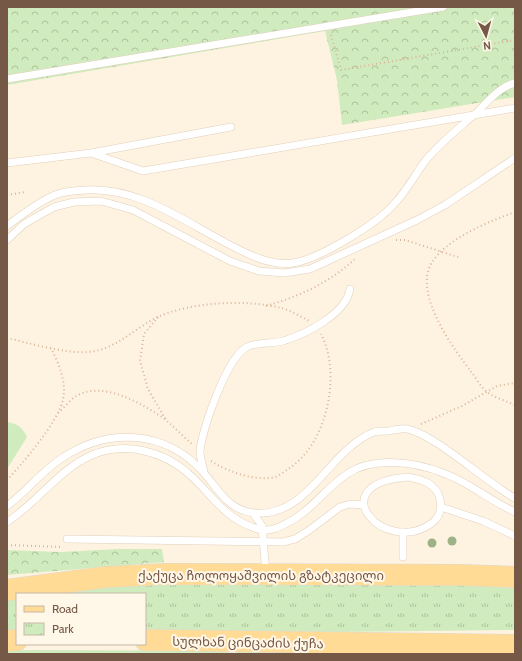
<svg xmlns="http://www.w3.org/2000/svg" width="522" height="661" font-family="Cabin,'Noto Sans Georgian',sans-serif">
	<defs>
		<pattern id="forest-crowns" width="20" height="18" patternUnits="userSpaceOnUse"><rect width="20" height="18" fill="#d0ecbe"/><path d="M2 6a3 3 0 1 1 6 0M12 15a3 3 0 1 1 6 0" fill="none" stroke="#adc29c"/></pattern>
		<pattern id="park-tufts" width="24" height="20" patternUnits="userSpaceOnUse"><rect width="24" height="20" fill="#d0ecbe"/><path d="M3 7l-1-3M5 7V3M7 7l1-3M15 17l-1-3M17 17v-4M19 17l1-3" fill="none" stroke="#adc29c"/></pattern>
	</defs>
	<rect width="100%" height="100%" fill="#fef3e0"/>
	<g fill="#d0ecbe">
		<path d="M7 422C18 424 22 427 27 437L7 469Z"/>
		<path d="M7 650 304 651 291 654H240L235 652 212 654H7Z"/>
	</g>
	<g fill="url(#forest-crowns)">
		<path d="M7 7H515V97L342 125 337 80 325 31 7 85Z"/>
		<path d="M117 549H162L164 562 7 575V550L61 552Z"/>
	</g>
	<g fill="url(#park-tufts)">
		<path d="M431 582 515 588V630L334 632 145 630V594H31L118 583Z"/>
		<path d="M17 596V631H7V597Z"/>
	</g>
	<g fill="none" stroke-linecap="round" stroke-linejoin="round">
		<defs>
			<g id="service">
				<path d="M7 79 443 7"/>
				<path d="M91 153 143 171 515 108"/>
				<path d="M7 163 91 153 231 127"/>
				<path d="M7 226C20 216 40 201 55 195 64 191 75 191 85 190 140 187 183 221 230 245 249 255 271 266 293 263 319 259 377 224 394 204 407 191 415 174 426 160 440 143 458 129 475 114 487 103 498 87 515 83"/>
				<path d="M7 240 24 224 54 207 74 202 101 201 133 210 230 261 259 271 284 273 310 269 417 220 445 205 515 158"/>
				<path d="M204 472C203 466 200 458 200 451 202 429 227 357 247 347 256 342 272 344 283 341 306 334 346 314 350 289"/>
				<path d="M409 477C416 479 426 480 432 486 443 495 444 514 432 523 385 558 318 483 409 477Z"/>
				<path d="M7 506C26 492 42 471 62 458 109 427 165 430 203 472 219 490 228 510 254 513 309 518 328 450 374 432 378 431 384 431 389 431 394 430 402 428 407 429 430 433 474 471 495 485 501 489 508 495 515 498"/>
				<path d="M441 507 483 521 515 536"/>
				<path d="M253 513 262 526 266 573"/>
				<path d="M7 522C38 502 58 470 92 455 125 441 164 451 190 475 211 494 224 517 252 527 255 528 260 530 263 530 273 531 281 526 289 522 312 510 326 488 347 474 373 456 416 462 443 473 469 482 490 501 515 512"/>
				<path d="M403 532V557"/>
				<path d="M67 539 283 542 295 539 308 531 340 507 350 504 363 505"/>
			</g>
			<g id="primary">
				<path d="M7 590 106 577 166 574 459 575 515 577"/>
				<path d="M145 640 515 645"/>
				<path d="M7 641 17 640"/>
			</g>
		</defs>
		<use href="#service" stroke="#e2cfbc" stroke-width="8"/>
		<use href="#primary" stroke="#ded7d3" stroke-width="22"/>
		<g stroke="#dab499" stroke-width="2" stroke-dasharray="1 3" stroke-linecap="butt">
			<path d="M331 35 341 70 515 40"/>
			<path d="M7 195 25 192"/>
			<path d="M515 212C490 221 445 239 431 264 414 296 454 349 472 373 477 379 481 388 487 392 495 398 506 401 515 405"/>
			<path d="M396 240H405L461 258"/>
			<path d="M266 306C300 296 329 283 355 259"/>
			<path d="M158 317 144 334 140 361 148 389 166 420 193 445"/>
			<path d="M7 338C29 343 66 354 88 352 116 350 134 328 158 317 190 302 247 299 281 308 290 310 300 316 309 321"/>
			<path d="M58 413C64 408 70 400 76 396 104 380 142 404 165 419"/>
			<path d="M421 424 462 406 497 386 515 383"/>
			<path d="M211 461C220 467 228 470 239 474 249 477 264 480 275 477 279 476 284 472 288 469 327 445 342 374 321 334"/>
			<path d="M7 480C23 463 59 421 63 399 67 382 58 362 51 348"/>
			<path d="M7 545 63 547"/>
		</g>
		<use href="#service" stroke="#fff" stroke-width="7"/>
		<use href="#primary" stroke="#ffdb96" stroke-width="21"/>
	</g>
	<g fill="#9db286">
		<circle cx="452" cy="541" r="4.5"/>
		<circle cx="432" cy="543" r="4.5"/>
	</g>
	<g text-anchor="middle" stroke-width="4" stroke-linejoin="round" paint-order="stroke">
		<g font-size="13" fill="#765846" stroke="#fff7e8">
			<text x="261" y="580">ქაქუცა ჩოლოყაშვილის გზატკეცილი</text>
			<text transform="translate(248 642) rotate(1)" y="5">სულხან ცინცაძის ქუჩა</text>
		</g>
	</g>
	<rect width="522" height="661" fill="none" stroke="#765846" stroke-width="16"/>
	<rect x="16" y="593" width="130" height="52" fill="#fff7e8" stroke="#c8b7a7"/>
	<rect x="24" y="606" width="20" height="6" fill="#ffdb96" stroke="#c8b7a7"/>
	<text x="52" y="613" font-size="12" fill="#765846">Road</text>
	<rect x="24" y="623" width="20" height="12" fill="url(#park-tufts)" stroke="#c8b7a7"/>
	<text x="52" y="633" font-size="12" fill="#765846">Park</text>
	<g transform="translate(486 36) rotate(174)" stroke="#fff7e8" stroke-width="3" paint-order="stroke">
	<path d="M0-3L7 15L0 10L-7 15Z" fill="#765846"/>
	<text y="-6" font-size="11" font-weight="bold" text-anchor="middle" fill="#765846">N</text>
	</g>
</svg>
